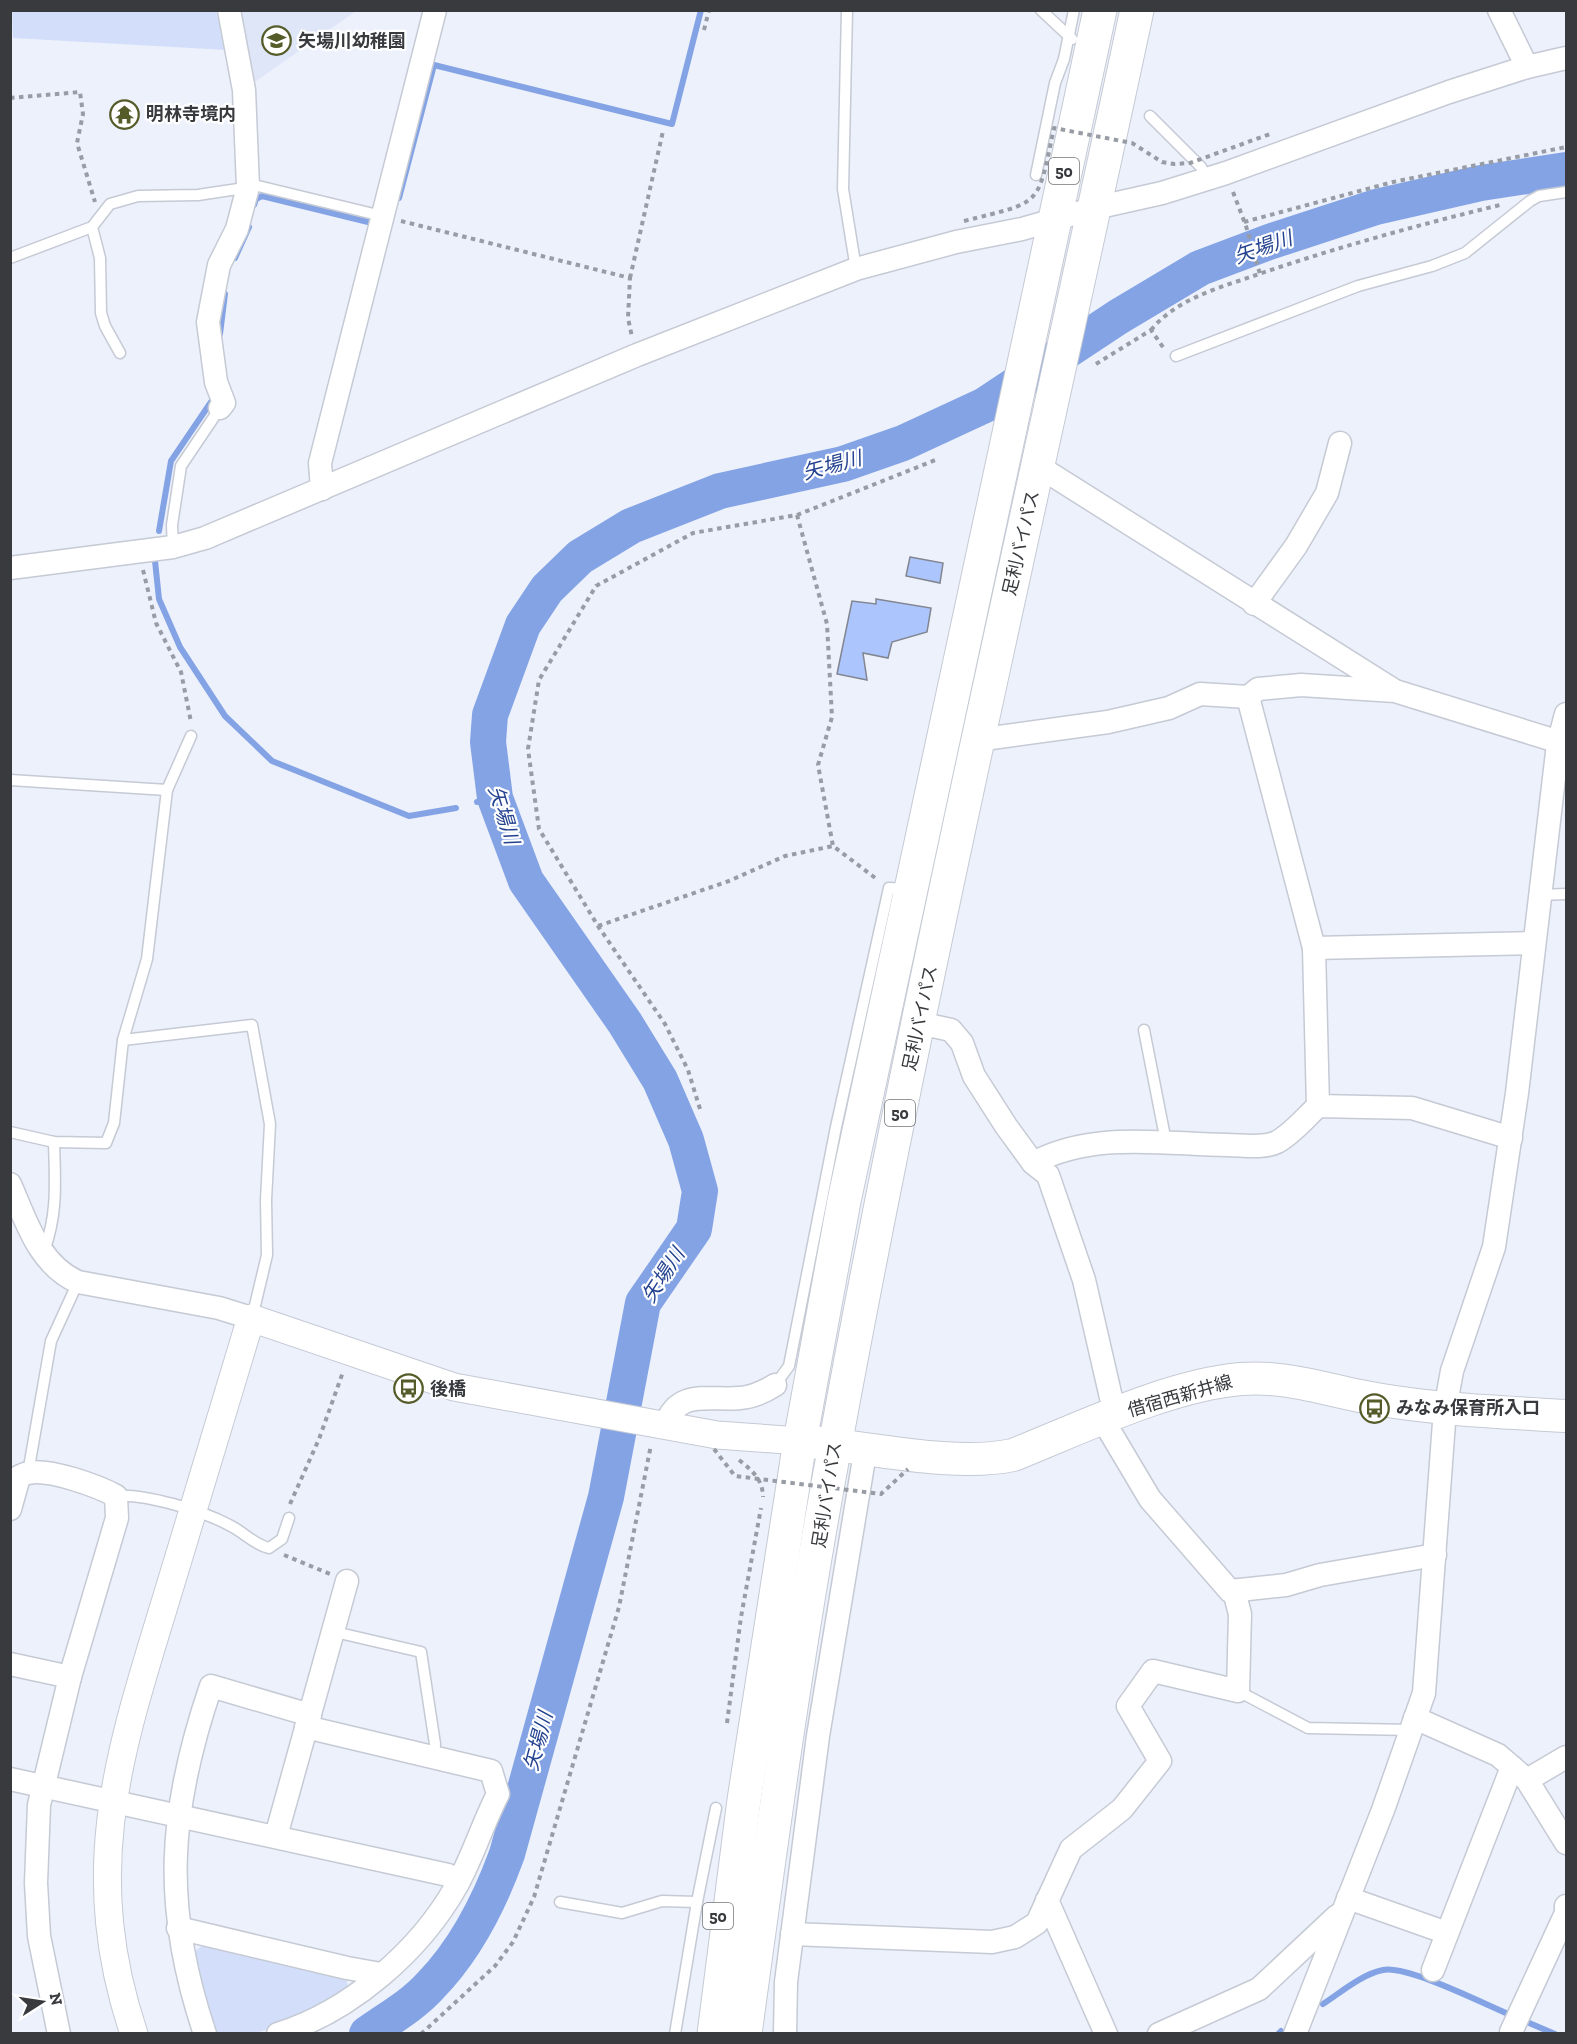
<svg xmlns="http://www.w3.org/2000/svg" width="1577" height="2044" font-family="'Zilla Slab','Noto Sans JP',serif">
	<rect width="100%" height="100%" fill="#ecf1fc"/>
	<path fill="#dee6f7" d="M234 11H356L249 86Z"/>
	<g fill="#d3dffa">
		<path d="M12 11H216L226 50 13 38Z"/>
		<path d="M203 1945 346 1977 349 1992 298 2021 255 2033H213L190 1955Z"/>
	</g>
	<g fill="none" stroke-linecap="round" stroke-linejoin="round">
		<g stroke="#84a3e5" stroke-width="6">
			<path d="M399 198 434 65 672 124 701 10"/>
			<path d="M254 205 256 199 262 196 368 222"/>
			<path d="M235 258 249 227"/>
			<path d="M220 334 225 294"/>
			<path d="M159 531 171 461 211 402"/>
			<path d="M155 561 159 599 180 647 225 716 272 761 409 816 456 808"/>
			<path d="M477 802 495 798"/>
			<path d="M1323 2004C1340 1993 1362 1974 1383 1970 1408 1965 1486 2005 1513 2016"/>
			<path d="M1522 2020 1555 2034"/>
			<path d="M1278 2034 1281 2031"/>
		</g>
		<path stroke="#84a3e5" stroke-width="36" d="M367 2034C388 2019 413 2005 430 1986 465 1950 490 1901 507 1854L606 1497 643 1303 694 1229 700 1191 686 1140 660 1080 625 1023 526 881 495 798 488 742 490 715 523 625 547 589 580 557 631 526 720 491 843 464 903 443 985 405 1118 317 1200 268 1269 242 1376 207 1481 183 1566 170"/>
	</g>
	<g fill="#acc5fc" stroke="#81858f" stroke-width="1.5">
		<path d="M910 557 943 563 940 583 906 576Z"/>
		<path d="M876 599 931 608 927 632 892 642 888 658 863 653 867 680 837 674 852 601 876 604Z"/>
	</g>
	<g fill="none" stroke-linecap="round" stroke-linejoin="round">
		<defs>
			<g id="service">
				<path d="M847 10 843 189 856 269"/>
				<path d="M1041 10 1072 39"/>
				<path d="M1150 116 1201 167 1207 179"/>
				<path d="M1036 175 1055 83 1064 59 1074 10"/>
				<path d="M92 227 100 258 101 313 105 326 120 353"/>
				<path d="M10 258 92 227 110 204 138 196 198 195 258 186 382 216"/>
				<path d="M1176 356 1358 286 1432 266 1465 253 1530 201 1539 196 1566 192"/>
				<path d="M173 547 172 525 181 466 220 408"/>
				<path d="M10 780 167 790 191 736"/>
				<path d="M1540 895 1566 894"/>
				<path d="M1144 1030 1166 1142"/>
				<path d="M123 1040 252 1025 270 1124 266 1200 267 1255 252 1318"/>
				<path d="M10 1132 54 1142 106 1143 114 1123 123 1040 147 959 167 790"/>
				<path d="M44 1251C58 1213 55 1182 54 1142"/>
				<path d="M775 1385 789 1366 836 1127 889 888 907 889"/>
				<path d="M28 1473 51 1341 78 1282"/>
				<path d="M116 1496C144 1493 203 1511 229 1525 244 1532 253 1544 269 1548L282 1539 289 1518"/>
				<path d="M335 1632 421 1652 435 1744 434 1758"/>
				<path d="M1238 1691 1308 1728 1411 1730"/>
				<path d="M560 1902 622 1913 662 1901 697 1902"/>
				<path d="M675 2034 697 1902 716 1808"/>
			</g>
			<g id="minor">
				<path d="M1499 10 1527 67"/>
				<path d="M220 408 224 403 216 382 208 322 219 265 237 229 248 187 244 90 229 10"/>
				<path d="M1038 466 1392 689"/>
				<path d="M322 489 320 463 435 10"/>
				<path d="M10 568 173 547 205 538 637 355 856 269 956 242 1022 229 1095 208 1162 193 1226 173 1449 92 1527 67 1566 58"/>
				<path d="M1254 604 1296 546 1327 493 1340 443"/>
				<path d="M1248 697 1314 948 1318 1106"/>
				<path d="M977 740 1108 722 1169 708 1200 694 1248 697 1258 689 1301 685 1395 691 1566 744"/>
				<path d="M1314 948 1534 943"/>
				<path d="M919 1023 951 1030 962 1043 974 1076 1006 1126 1033 1163 1048 1175 1084 1280 1115 1415"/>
				<path d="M1033 1163C1094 1131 1161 1144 1227 1145 1242 1145 1263 1149 1277 1142 1292 1134 1305 1118 1318 1106L1412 1108 1511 1138"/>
				<path d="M10 1184C26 1221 39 1265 78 1282L219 1308 251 1318"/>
				<path d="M1103 1420 1150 1499 1230 1591 1286 1585 1320 1575 1435 1555"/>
				<path d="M665 1426C678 1388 708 1401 740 1398 753 1397 764 1392 775 1385"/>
				<path d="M10 1481C16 1479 22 1474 28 1473 48 1468 98 1486 116 1496L117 1518 70 1677 39 1805 36 1883 39 1936 59 2034"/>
				<path d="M10 1509 19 1477"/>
				<path d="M10 1664 70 1677"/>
				<path d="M1415 1718 1498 1755 1527 1780 1566 1843"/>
				<path d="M10 1779 448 1875 458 1883"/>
				<path d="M1527 1780 1566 1757"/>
				<path d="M276 1836 347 1581"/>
				<path d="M1348 1898 1447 1933"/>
				<path d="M1047 1900 1106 2034"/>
				<path d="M178 1928 347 1968 381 1974"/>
				<path d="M792 1934 992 1942 1015 1937 1037 1923 1071 1849 1122 1809 1160 1761 1128 1706 1153 1671 1238 1691 1240 1614 1234 1591"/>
				<path d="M1433 1970 1512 1767"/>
				<path d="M1511 2032 1566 1913V1906"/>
				<path d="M205 2034C162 1907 168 1812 211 1686L310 1715"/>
				<path d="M278 2034C351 2011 420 1951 457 1885 473 1856 483 1823 498 1794L491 1771 306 1727"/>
				<path d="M785 2034 786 1982 818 1736 866 1447"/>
				<path d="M1159 2034 1259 1989 1337 1916"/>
				<path d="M1295 2034 1383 1810 1424 1693 1445 1409 1452 1371 1494 1247 1517 1093 1558 744 1566 714"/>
			</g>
			<path id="tertiary" d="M134 2034C77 1864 122 1745 171 1583 198 1495 225 1407 251 1318L454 1387 717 1435 800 1441"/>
			<path id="secondary" d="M800 1441C864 1446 953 1468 1013 1455 1081 1428 1169 1385 1241 1379 1287 1375 1332 1392 1376 1399 1439 1410 1503 1412 1566 1416"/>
			<g id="trunk">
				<path d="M714 2034 744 1800 800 1441 844 1201 1100 10"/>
				<path d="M745 2034C772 1835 799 1636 836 1440 924 961 1035 487 1137 10"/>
			</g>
		</defs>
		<use href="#service" stroke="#c5cad4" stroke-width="13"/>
		<use href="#minor" stroke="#c5cad4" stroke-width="25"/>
		<use href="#tertiary" stroke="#c5cad4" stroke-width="29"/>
		<use href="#secondary" stroke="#c5cad4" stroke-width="34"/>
		<use href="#trunk" stroke="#c5cad4" stroke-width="35"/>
		<g stroke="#989ca4" stroke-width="4" stroke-dasharray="4.5 4.5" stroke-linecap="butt">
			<path d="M704 30 709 10"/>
			<path d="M10 98 80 92 83 114 77 143 95 202"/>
			<path d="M1233 192 1246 226 1260 274"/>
			<path d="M401 221 630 278 628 318 632 337"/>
			<path d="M1244 222 1393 182 1566 147"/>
			<path d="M630 278 663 131"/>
			<path d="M1151 330C1177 298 1222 287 1259 274 1338 247 1418 225 1500 205"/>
			<path d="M1096 364 1151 330 1165 350"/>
			<path d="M797 515 827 624 832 717 818 765 833 846"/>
			<path d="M143 570 156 623 181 672 191 722"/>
			<path d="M598 926 729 881 785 856 833 846 878 880"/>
			<path d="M700 1109 688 1070 665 1024 598 926 539 829 528 749 539 680 596 586 693 533 797 515 938 459"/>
			<path d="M739 1460C752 1470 763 1480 763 1497"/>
			<path d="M290 1504 319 1439 343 1372"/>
			<path d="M284 1555 330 1574"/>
			<path d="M727 1723 741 1617 761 1508"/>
			<path d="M421 2034 495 1966 513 1942 534 1897 619 1607 651 1445"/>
		</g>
		<use href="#service" stroke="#fff" stroke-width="10"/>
		<use href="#minor" stroke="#fff" stroke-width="22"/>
		<use href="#tertiary" stroke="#fff" stroke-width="27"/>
		<use href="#secondary" stroke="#fff" stroke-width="32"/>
		<use href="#trunk" stroke="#fff" stroke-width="33"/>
		<g stroke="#989ca4" stroke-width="4" stroke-dasharray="4.5 4.5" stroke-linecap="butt">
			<path d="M964 221C1043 201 1037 208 1054 128L1132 143 1162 162 1174 164 1190 163 1270 134"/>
			<path d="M714 1449 735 1476 881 1494 908 1469"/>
		</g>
	</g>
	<defs>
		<symbol id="school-ring" viewBox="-11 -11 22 22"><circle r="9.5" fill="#fefffe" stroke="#555b29" stroke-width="1.5"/><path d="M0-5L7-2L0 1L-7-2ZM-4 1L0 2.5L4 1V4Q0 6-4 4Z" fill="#555b29"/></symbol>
		<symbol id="temple-ring" viewBox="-11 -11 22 22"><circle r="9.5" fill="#fefffe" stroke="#555b29" stroke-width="1.5"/><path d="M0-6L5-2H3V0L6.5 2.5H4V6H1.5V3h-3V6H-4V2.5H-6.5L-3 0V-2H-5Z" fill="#555b29"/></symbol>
		<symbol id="bus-ring" viewBox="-11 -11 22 22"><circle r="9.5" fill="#fefffe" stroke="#555b29" stroke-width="1.5"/><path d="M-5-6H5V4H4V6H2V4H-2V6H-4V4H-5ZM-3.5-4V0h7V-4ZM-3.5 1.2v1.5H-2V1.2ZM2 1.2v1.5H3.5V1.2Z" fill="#555b29"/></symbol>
	</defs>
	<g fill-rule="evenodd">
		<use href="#school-ring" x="260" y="24" width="33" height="33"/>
		<use href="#temple-ring" x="108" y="98" width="33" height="33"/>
		<use href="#bus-ring" x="392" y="1372" width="33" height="33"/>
		<use href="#bus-ring" x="1358" y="1392" width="33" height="33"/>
	</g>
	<g text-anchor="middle" stroke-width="4.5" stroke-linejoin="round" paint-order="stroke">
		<g fill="#fefffe" stroke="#737578" stroke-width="1.5">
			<rect x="1049" y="158" width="30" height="26" rx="4.5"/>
			<rect x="885" y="1100" width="30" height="26" rx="4.5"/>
			<rect x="703" y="1903" width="30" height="26" rx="4.5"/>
		</g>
		<g font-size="16" font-weight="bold" fill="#383a3e">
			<text x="1064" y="177">50</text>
			<text x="900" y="1119">50</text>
			<text x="718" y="1922">50</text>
		</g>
		<g font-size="18" font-weight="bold" fill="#383a3e" stroke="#fefffe" text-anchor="start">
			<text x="298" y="47">矢場川幼稚園</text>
			<text x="146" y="120">明林寺境内</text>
			<text x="430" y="1395">後橋</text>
			<text x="1396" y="1414">みなみ保育所入口</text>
		</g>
		<g font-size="18" fill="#383a3e" stroke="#fefffe">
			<text transform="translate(1021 543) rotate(-77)" y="6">足利バイパス</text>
			<text transform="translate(920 1018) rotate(-78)" y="6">足利バイパス</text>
			<text transform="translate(1180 1396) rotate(-16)" y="6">借宿西新井線</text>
			<text transform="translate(827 1495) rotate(-81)" y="6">足利バイパス</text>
		</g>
		<g font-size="20" font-style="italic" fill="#254390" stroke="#fefffe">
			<text transform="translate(1263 247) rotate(-19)" y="7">矢場川</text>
			<text transform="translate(832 465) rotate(-15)" y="7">矢場川</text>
			<text transform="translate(504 815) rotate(73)" y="7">矢場川</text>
			<text transform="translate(663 1275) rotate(-57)" y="7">矢場川</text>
			<text transform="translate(538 1741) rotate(-75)" y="7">矢場川</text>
		</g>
	</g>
	<rect width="1577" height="2044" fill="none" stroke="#383a3e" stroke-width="24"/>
	<g transform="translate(42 2002) rotate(78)" stroke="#fefffe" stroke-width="4.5" paint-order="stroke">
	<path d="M0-4.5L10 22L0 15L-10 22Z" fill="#383a3e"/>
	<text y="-9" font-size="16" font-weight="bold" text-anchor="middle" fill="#383a3e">N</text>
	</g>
</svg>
